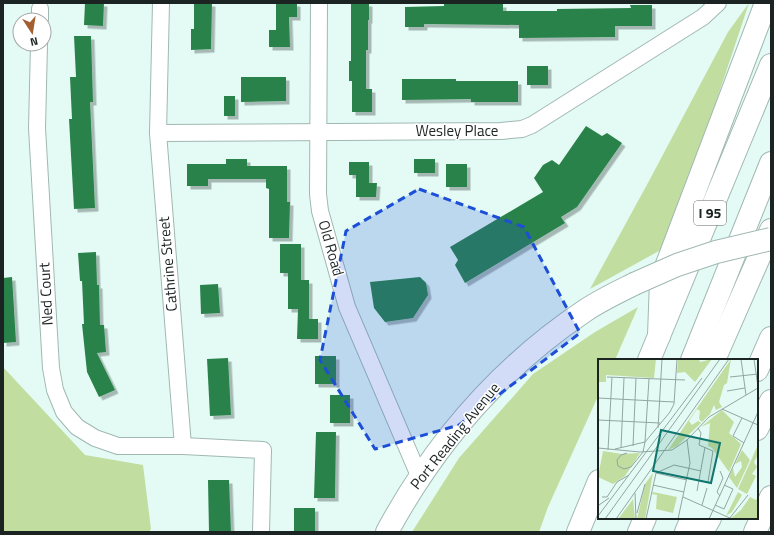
<svg xmlns="http://www.w3.org/2000/svg" width="774" height="535" font-family="'Titillium Web',sans-serif">
	<defs>
		<filter id="shadow"><feDropShadow dx="3.5" dy="3.5" stdDeviation="0" flood-color="#0004"/></filter>
	</defs>
	<rect width="100%" height="100%" fill="#e3fbf4"/>
	<g fill="#c2dda0">
		<path d="M749 3 668 246 590 289 649 181 728 32Z"/>
		<path d="M638 307 615 360H599V394L548 507 539 532H412L459 458 533 374 595 332Z"/>
		<path d="M3 367 85 455 143 465 151 529 149 532H3Z"/>
	</g>
	<g fill="#2c824b" filter="url(#shadow)">
		<path d="M85 3H104L103 26 84 25Z"/>
		<path d="M194 3H212L211 49 191 50V29H194Z"/>
		<path d="M276 3H297V17H289L290 47H269V30H276Z"/>
		<path d="M351 3H369V20H368V50H366V89H372V112H352V81H349V61H351Z"/>
		<path d="M444 3 503 4V11H557V9L631 8 630 5H652V26H615V37L519 38V25L424 24V27H405V7L444 6Z"/>
		<path d="M74 36H91L93 102H90L95 208 74 209 69 119H72L70 77H76Z"/>
		<rect x="527" y="66" width="21" height="19"/>
		<path d="M241 77H286V101L241 102Z"/>
		<path d="M402 79H456V81H518V102H471V99L402 100Z"/>
		<rect x="224" y="96" width="11" height="20"/>
		<path d="M586 126 602 136 607 133 622 143 577 207 561 217 565 223 465 283 455 265 458 260 450 247 543 192 534 178 543 165 552 160 559 165Z"/>
		<path d="M226 159H247V166H287V202H290L289 238H269V189L266 188V179H208V186H187V164H226Z"/>
		<rect x="414" y="159" width="21" height="14"/>
		<path d="M349 162H369V183H377L376 197H356V175H349Z"/>
		<rect x="446" y="164" width="21" height="23"/>
		<path d="M280 244H301V280H309V319H318V339H297L298 309H288V273H280Z"/>
		<path d="M96 252 97 285H99L100 325H104L106 352 97 353 115 390 99 397 87 372 82 324H84L82 281H80L78 253Z"/>
		<path d="M12 277 16 342 3 343V278Z"/>
		<path d="M420 277 426 283 428 295 413 318 385 322 374 308 370 282Z"/>
		<path d="M218 284 220 313 201 314 200 285Z"/>
		<rect x="315" y="356" width="21" height="28"/>
		<path d="M228 358 231 415 210 416 207 359Z"/>
		<rect x="330" y="395" width="20" height="28"/>
		<path d="M316 432H336L335 498H314Z"/>
		<path d="M208 480H229L231 532H209Z"/>
		<rect x="294" y="508" width="21" height="24"/>
	</g>
	<g fill="none" stroke-linecap="round" stroke-linejoin="round">
		<defs>
			<g id="street">
				<path d="M161 3 158 133 183 446"/>
				<path d="M319 3 318 194 320 211 347 307 420 478"/>
				<path d="M40 20V9"/>
				<path d="M39 44 37 128 51 368 55 390 64 412 77 427 95 438 118 446H183L263 450 261 532"/>
				<path d="M158 133 501 131 522 129 532 125 703 17 718 3"/>
			</g>
			<path id="secondary" d="M387 532C435 443 502 366 586 310 601 300 618 292 634 284"/>
			<g id="highway">
				<path d="M659 336 661 280 766 3"/>
				<path d="M649 360 771 65"/>
				<path d="M692 360 771 163"/>
				<path d="M714 360 771 230"/>
				<path d="M757 370 771 338"/>
				<path d="M757 429 771 401"/>
				<path d="M578 532 599 481"/>
				<path d="M639 532 645 518"/>
				<path d="M686 532 692 518"/>
				<path d="M702 532 710 518"/>
				<path d="M755 532 771 497"/>
			</g>
		</defs>
		<use href="#street" stroke="#a1b8b2" stroke-width="18"/>
		<use href="#secondary" stroke="#a1b8b2" stroke-width="24"/>
		<use href="#highway" stroke="#a1b8b2" stroke-width="24"/>
		<use href="#street" stroke="#fff" stroke-width="16"/>
		<use href="#secondary" stroke="#fff" stroke-width="22"/>
		<use href="#highway" stroke="#fff" stroke-width="22"/>
		<defs>
			<path id="secondary-bridge" d="M634 284 677 265 716 252 771 239"/>
		</defs>
		<use href="#secondary-bridge" stroke="#a1b8b2" stroke-width="24" stroke-linecap="butt"/>
		<use href="#secondary-bridge" stroke="#fff" stroke-width="22"/>
	</g>
	<path fill="#1d4ed8" fill-opacity="0.2" stroke="#1d4ed8" stroke-width="3" stroke-dasharray="8 5" stroke-linejoin="round" d="M419 189 524 227 580 333 459 425 375 449 320 360 346 231Z"/>
	<g text-anchor="middle" stroke-width="3" stroke-linejoin="round" paint-order="stroke">
		<rect fill="#fff" stroke="#5f6664" stroke-width="1" x="694" y="201" width="32" height="24" rx="3"/>
		<g font-size="14" font-weight="bold" fill="#1b2422">
			<text x="710" y="218">I 95</text>
		</g>
		<g font-size="15" fill="#1b2422" stroke="#fff">
			<text x="457" y="136">Wesley Place</text>
			<text transform="translate(331 248) rotate(74)" y="5">Old Road</text>
			<text transform="translate(168 264) rotate(-95)" y="5">Cathrine Street</text>
			<text transform="translate(46 294) rotate(-93)" y="5">Ned Court</text>
			<text transform="translate(455 436) rotate(-51)" y="5">Port Reading Avenue</text>
		</g>
	</g>
	<g transform="translate(598 359)">
		<rect width="160" height="160" fill="#e3fbf4"/>
		<path d="M0 0H58L56 19 8 16V23H0ZM80 0H101L102 3 114 0 97 23 87 13 79 14ZM133 0 129 24 126 26 121 43 124 48 118 51 116 46 112 55 104 63 101 60 102 52 99 50 91 62 94 66 100 62 103 64 79 87 70 91ZM124 51 136 63 131 74 143 85 131 113 114 89 110 87 112 64 103 68ZM160 86V96L156 103 159 108 154 115 158 117 149 135 140 130ZM144 91 152 101 139 129 131 118 135 109 137 118 144 108 143 102 137 105ZM5 92 24 95 42 94 27 117 15 125 0 118ZM55 114 47 160H39L47 125ZM55 133 79 138 75 154 58 150 59 136 54 135ZM140 133 144 136 134 153 128 157ZM152 138 158 141 160 138V160H132L143 151ZM35 140 37 160H20L33 143Z" fill="#c2dda0"/>
		<path fill="none" stroke="#93a5a0" stroke-width="1" d="M143 0 148 36M156 0 160 28M9 18 87 21M132 18 160 15M0 19V53M129 32 147 29M0 39 76 43M124 50 160 66M144 59 135 77 146 84M0 61 62 64M60 69 64 0M100 69 103 74 101 86 115 92 110 123M47 83 51 20M35 87 38 19M0 89 42 93 74 91 89 81 111 58 160 29M23 89 26 19M17 90 47 83 72 53 76 45 79 0M10 91 14 18M29 94 23 96 19 101 20 107 26 110 33 108 45 93 47 83M58 114 76 106 103 112M58 114 89 121M55 126 86 133M99 132 107 88M37 134 38 160M122 137 119 133 125 119 122 112M4 138H9L19 123 31 116M85 138 134 160M1 146 11 139M104 146 109 129M117 146 126 150 135 130 126 126M39 154 47 125M0 157 104 19M7 160 122 0M18 160 131 0M48 160 58 114M80 160 92 104 89 81M111 160 160 53M131 160 150 136"/>
		<path fill="#0f766e" fill-opacity="0.15" stroke="#0f766e" stroke-width="2" d="M63 71 122 84 113 124 55 112Z"/>
		<rect width="160" height="160" fill="none" stroke="#1b2422" stroke-width="2"/>
	</g>
	<rect width="774" height="535" fill="none" stroke="#1b2422" stroke-width="8"/>
	<g transform="translate(32 32) rotate(168)"><circle r="19" fill="#ffffff" stroke="#a4a7a7"/>
	<path d="M0-3L7 15L0 10L-7 15Z" fill="#a35f2f"/>
	<text y="-6" font-size="11" font-weight="bold" text-anchor="middle" fill="#1b2422">N</text>
	</g>
</svg>
